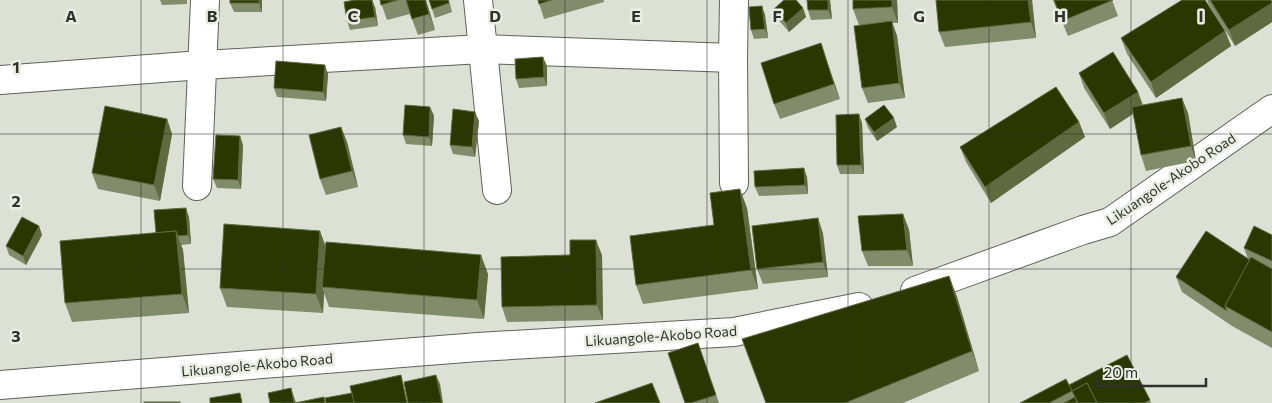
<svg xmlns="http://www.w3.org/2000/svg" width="1272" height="403" font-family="Commissioner,sans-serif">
	<rect width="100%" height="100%" fill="#dce0d5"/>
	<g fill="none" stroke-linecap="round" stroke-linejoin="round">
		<defs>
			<g id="minor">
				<path d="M478 0 497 190"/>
				<path d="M734 0 733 58 734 183"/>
				<path d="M0 80 202 65 482 49 733 58"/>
				<path d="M197 186 205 0"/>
			</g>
			<g id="tertiary">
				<path d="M915 291 1083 230 1110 222 1272 109"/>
				<path d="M0 385 478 347 734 332 859 307"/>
			</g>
		</defs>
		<use href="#minor" stroke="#5f6259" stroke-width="30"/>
		<use href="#tertiary" stroke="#5f6259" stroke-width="30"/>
		<use href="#minor" stroke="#fff" stroke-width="28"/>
		<use href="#tertiary" stroke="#fff" stroke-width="28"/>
	</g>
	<g fill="#838c6a">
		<path d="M160 0H187V4L162 5Z"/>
		<path d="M230 0H262V12H234L230 3Z"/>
		<path d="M380 0H426L435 30 418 35 410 14 387 20Z"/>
		<path d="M429 0H449L452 12 435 18Z"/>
		<path d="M538 0H604V2L544 19Z"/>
		<path d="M807 0H830L832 19 811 20 808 10Z"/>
		<path d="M853 0H897L898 23H892L897 36 905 98 868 103 862 88 859 25 853 9Z"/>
		<path d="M1032 0 1036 38 945 47 939 32Z"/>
		<path d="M1053 0H1112L1118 16 1068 36Z"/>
		<path d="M1207 0H1271L1272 1V22L1235 46 1209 5Z"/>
		<path d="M762 6 765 15 768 38 754 39 751 30Z"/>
		<path d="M375 7 378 26 350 30 347 21Z"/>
		<path d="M803 8 806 17 789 32 777 18 774 9Z"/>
		<path d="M1225 31 1231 46 1156 98 1127 54 1121 38Z"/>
		<path d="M826 59 840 99 780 119 774 104Z"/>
		<path d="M547 66V86L519 88 516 79Z"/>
		<path d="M1079 73 1138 92 1143 105 1188 113 1196 161 1146 171 1141 155 1133 114 1110 129 1084 88Z"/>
		<path d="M328 74 326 101 277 97 274 88Z"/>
		<path d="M430 107 434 116 432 146 406 144 403 135Z"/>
		<path d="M167 119 172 134 160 201 98 189 92 173Z"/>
		<path d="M865 119 897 127 877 141 868 128Z"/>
		<path d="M479 121 475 157 453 154 450 145Z"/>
		<path d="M1079 122 1085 137 991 203 966 162 960 147Z"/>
		<path d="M862 123 864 174H840L837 165Z"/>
		<path d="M341 127 347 142 358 187 326 195 320 179Z"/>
		<path d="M243 145 241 189 217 188 213 179Z"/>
		<path d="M807 177 808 194 759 196 755 187Z"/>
		<path d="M747 208 758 289 643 304 636 285 714 225Z"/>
		<path d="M903 214 909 230 913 266H868L862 251Z"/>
		<path d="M189 217 191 244 181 245 183 250 189 313 72 322 65 303 156 233Z"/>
		<path d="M818 218 823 234 828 277 763 284 757 269Z"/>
		<path d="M39 226 42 235 26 265 9 255 6 246Z"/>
		<path d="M1272 235V348L1232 326 1182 292 1176 277 1248 259 1244 248Z"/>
		<path d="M326 246 488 274 484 319 329 307 324 293 323 313 227 307 220 288Z"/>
		<path d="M602 255 603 320 507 322 502 307Z"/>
		<path d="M949 276 957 297 979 371 903 403H766Z"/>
		<path d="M698 343 719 403H685Z"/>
		<path d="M1069 385 1150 400 1151 403H1020Z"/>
	</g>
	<g fill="#5f6a40">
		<path d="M259 0H262V12L259 3Z"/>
		<path d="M372 0 375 7 378 26 375 17Z"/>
		<path d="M425 0H426L435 30 429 14Z"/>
		<path d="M828 0H830L832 19 828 10Z"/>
		<path d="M892 0H897L898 23 892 7Z"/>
		<path d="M1028 0H1032L1036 38 1031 22Z"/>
		<path d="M1272 3V22L1235 46 1229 30Z"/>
		<path d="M762 6 765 15 768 38 765 29Z"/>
		<path d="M803 8 806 17 789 32 786 23Z"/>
		<path d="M892 21 897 36 905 98 899 83Z"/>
		<path d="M1225 31 1231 46 1156 98 1151 82Z"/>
		<path d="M821 43 826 59 840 99 834 84Z"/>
		<path d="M543 57 547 66V86L544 77Z"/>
		<path d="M325 65 328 74 326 101 323 92Z"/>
		<path d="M1138 92 1143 107 1110 129 1104 113Z"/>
		<path d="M1182 98 1188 113 1196 161 1191 146Z"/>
		<path d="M430 107 434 116 432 146 429 137Z"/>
		<path d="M475 112 479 121 475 157 472 147Z"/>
		<path d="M859 114 862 123 864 174 861 165Z"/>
		<path d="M894 118 897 127 877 141 874 132Z"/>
		<path d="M167 119 172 134 160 201 154 185Z"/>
		<path d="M1079 122 1085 137 991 203 985 187Z"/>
		<path d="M341 127 347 142 358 187 352 171Z"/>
		<path d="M240 136 243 145 241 189 238 180Z"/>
		<path d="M804 168 807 177 808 194 805 185Z"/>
		<path d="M740 189 747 208 758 289 751 270Z"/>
		<path d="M186 208 189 217 191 244 188 235Z"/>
		<path d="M903 214 909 230 913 266 907 250Z"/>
		<path d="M818 218 823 234 828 277 823 262Z"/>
		<path d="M39 226 42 235 26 265 23 256Z"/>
		<path d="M176 231 183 250 189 313 182 294Z"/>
		<path d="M320 231 327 250 322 287 324 293 323 313 316 294Z"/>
		<path d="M596 240 602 255 603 320 597 305Z"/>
		<path d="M481 255 488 274 484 319 477 300Z"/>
		<path d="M949 276 957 297 979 371 972 351Z"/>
		<path d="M436 375 440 384 443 403H442Z"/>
		<path d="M291 388 296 403H294Z"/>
	</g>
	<g fill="#2a3800" stroke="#5f6a40">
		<rect x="230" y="0" width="29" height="3"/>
		<path d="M355 0H372L375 17 347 21 344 2Z"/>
		<path d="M380 0H398L381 5Z"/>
		<path d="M406 0H425L429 14 412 19Z"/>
		<path d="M429 0H448L449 3 432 9Z"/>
		<path d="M538 0H552L539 4Z"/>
		<path d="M784 0H796L803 8 786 23 774 9Z"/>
		<path d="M807 0H828V10H808Z"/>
		<path d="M853 0H892V7L853 9Z"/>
		<path d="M936 0H1028L1031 22 939 32Z"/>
		<path d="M1054 0H1113L1062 21Z"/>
		<path d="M1182 0H1205L1225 31 1151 82 1121 38Z"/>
		<path d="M1210 0H1271L1272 3 1229 30Z"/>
		<path d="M762 6 765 29 751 30 749 7Z"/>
		<path d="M892 21 899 83 862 88 854 26Z"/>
		<path d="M821 43 834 84 774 104 761 63Z"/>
		<path d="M1113 52 1138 92 1104 113 1079 73Z"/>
		<path d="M543 57 544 77 516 79 515 59Z"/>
		<path d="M276 61 325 65 323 92 274 88Z"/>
		<path d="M1056 87 1079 122 985 187 960 147Z"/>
		<path d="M1182 98 1191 146 1141 155 1132 107Z"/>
		<path d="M405 105 430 107 429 137 403 135Z"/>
		<path d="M884 105 894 118 874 132 865 119Z"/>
		<path d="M105 106 167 119 154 185 92 173Z"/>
		<path d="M453 109 475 112 472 147 450 145Z"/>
		<path d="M859 114 861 165H837L836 115Z"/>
		<path d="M341 127 352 171 320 179 309 135Z"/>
		<path d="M216 135 240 136 238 180 213 179Z"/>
		<path d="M804 168 805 185 755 187 754 171Z"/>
		<path d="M740 189 751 270 636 285 630 236 714 225 710 193Z"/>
		<path d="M186 208 188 235 178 236 176 231 156 233 154 210Z"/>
		<path d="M903 214 907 250 862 251 858 216Z"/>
		<path d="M22 217 39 226 23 256 6 246Z"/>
		<path d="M818 218 823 262 757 269 752 226Z"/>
		<path d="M224 224 320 231 316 294 220 288Z"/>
		<path d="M1254 226 1272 235V261L1244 248Z"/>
		<path d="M176 231 182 294 65 303 60 241Z"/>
		<path d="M1206 231 1250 260 1225 306 1227 311 1176 277Z"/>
		<path d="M570 240H596L597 305 502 307 501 257 570 255Z"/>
		<path d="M326 242 481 255 477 300 322 287Z"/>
		<path d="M1251 257 1272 269V332L1225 306Z"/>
		<path d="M949 276 972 351 845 403H766L742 339Z"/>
		<path d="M698 343 716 395 691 403H685L668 353Z"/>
		<path d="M1127 355 1150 400 1144 403H1097L1087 383 1072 391 1069 385Z"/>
		<path d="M401 375 407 403H354L350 386Z"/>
		<path d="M436 375 442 403H408L404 382Z"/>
		<path d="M1066 379 1072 391 1049 403H1020Z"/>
		<path d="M652 383 660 403H595Z"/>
		<path d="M1087 383 1097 403H1078L1072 391Z"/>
		<path d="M291 388 294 403H270L268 393Z"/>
		<path d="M240 393 242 403H210V398Z"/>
		<path d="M352 393 354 403H326L325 398Z"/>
		<path d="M324 397 325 403H295Z"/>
		<path d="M1075 397 1077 403H1064Z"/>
		<rect x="144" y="402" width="36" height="1"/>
	</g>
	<path fill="none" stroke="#30312d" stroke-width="1" stroke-opacity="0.55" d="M141 0V403M283 0V403M424 0V403M565 0V403M707 0V403M848 0V403M989 0V403M1131 0V403M0 134H1272M0 269H1272"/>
	<g text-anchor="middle" stroke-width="5" stroke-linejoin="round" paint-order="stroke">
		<g font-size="14" fill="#30312d" stroke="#e9ede2">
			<text transform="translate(1171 179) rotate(-34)" y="5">Likuangole-Akobo Road</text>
			<text transform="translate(661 336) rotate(-4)" y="5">Likuangole-Akobo Road</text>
			<text transform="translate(257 365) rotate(-5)" y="5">Likuangole-Akobo Road</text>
		</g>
	</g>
	<g font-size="16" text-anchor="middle" font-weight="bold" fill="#30312d" stroke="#e9ede2" stroke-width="5" stroke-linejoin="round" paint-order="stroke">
		<text x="71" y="22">A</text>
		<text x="212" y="22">B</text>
		<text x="353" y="22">C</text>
		<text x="495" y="22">D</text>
		<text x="636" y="22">E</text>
		<text x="777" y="22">F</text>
		<text x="919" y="22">G</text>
		<text x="1060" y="22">H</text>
		<text x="1201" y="22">I</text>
		<text x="16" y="73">1</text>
		<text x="16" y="207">2</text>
		<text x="16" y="342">3</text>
	</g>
	<path d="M1097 378v8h109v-8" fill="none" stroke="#30312d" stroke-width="2.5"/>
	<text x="1104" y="378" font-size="15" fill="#30312d" stroke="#e9ede2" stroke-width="4" paint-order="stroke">20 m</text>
</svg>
